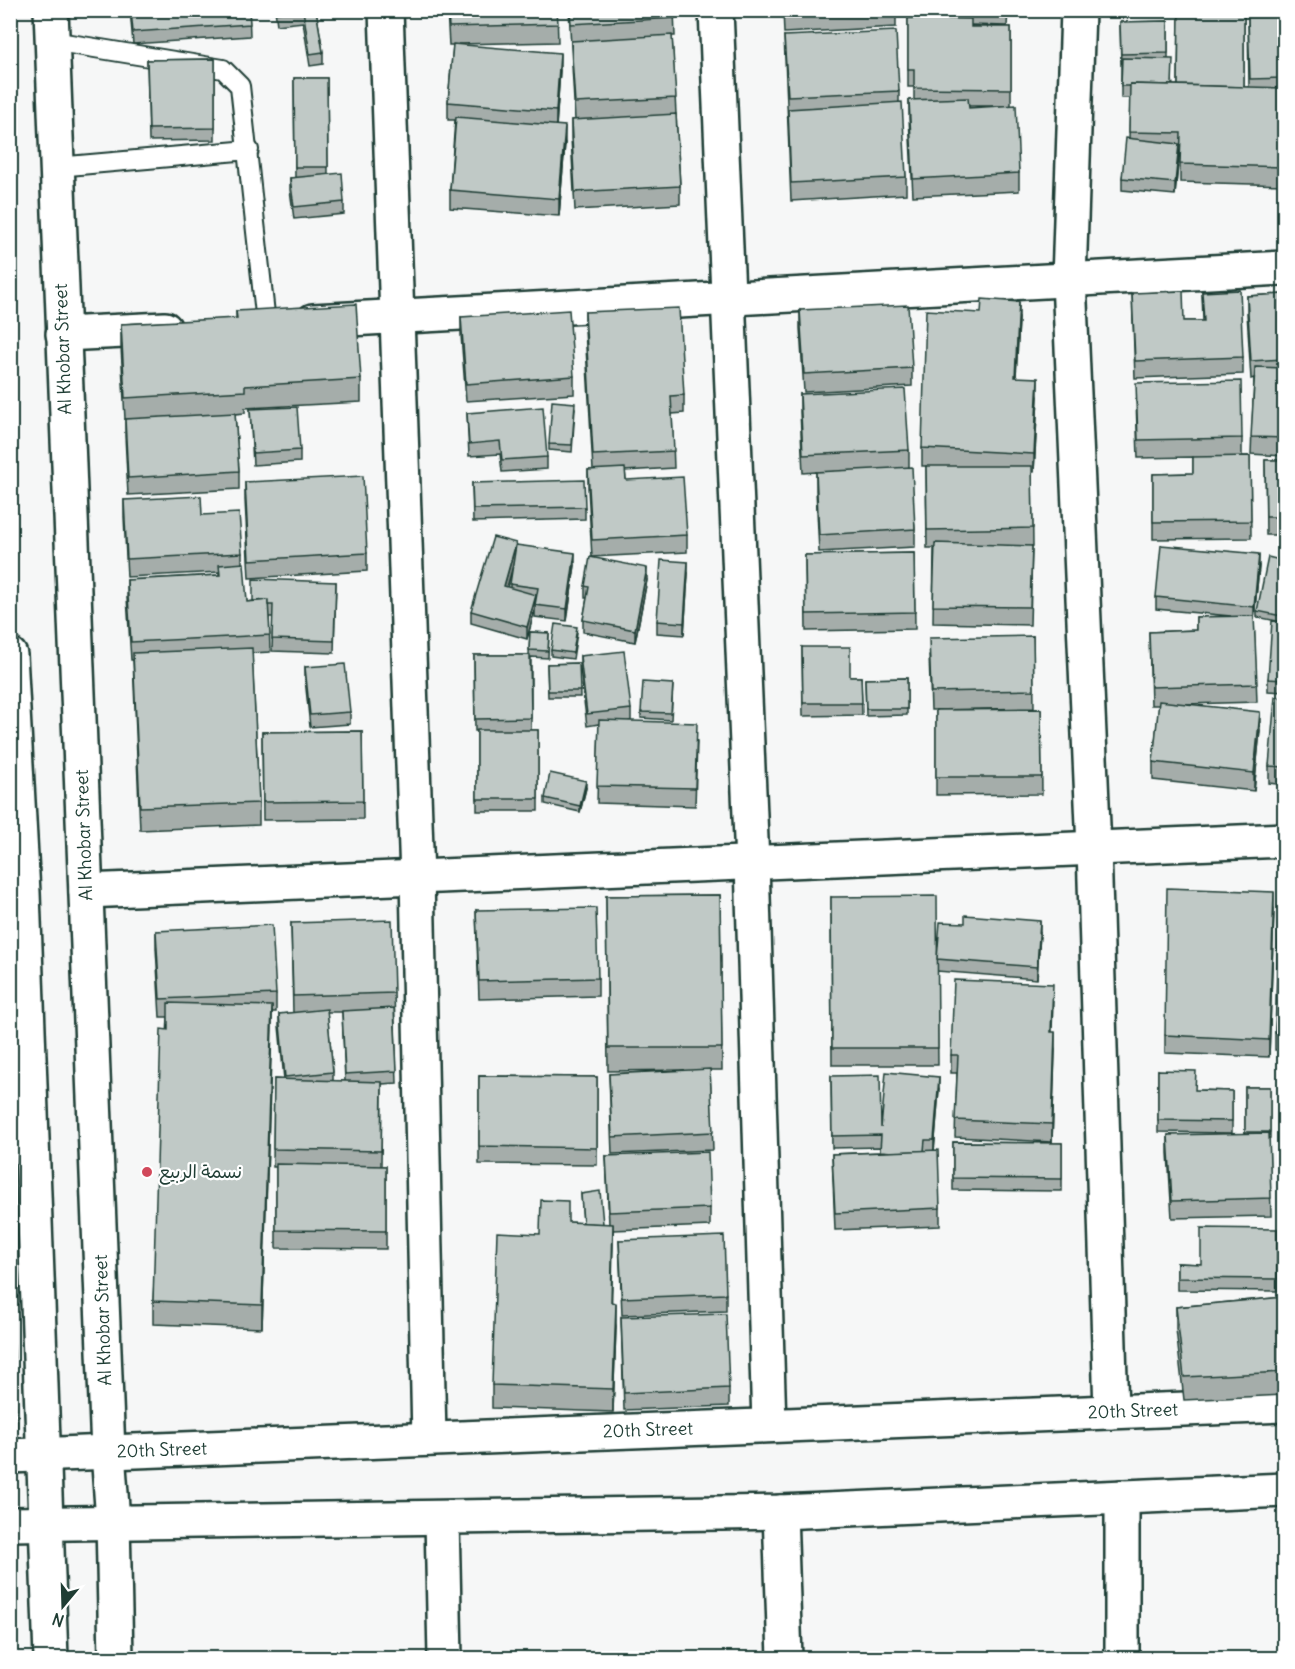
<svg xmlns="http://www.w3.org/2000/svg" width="1295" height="1669" font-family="Delius,'Playpen Sans Arabic',sans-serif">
	<rect width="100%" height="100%" fill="#f6f7f7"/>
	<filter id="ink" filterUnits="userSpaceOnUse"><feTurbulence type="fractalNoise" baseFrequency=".0167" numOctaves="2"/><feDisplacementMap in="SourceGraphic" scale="12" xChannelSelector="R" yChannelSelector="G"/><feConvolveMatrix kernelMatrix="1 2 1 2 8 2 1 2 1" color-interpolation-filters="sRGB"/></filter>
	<g filter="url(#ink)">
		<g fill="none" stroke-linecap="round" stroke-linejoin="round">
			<defs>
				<g id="lane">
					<path d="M52 41 223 69 240 86 266 323"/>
					<path d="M57 167 249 150"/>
				</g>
				<g id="street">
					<path d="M386 10 417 877 429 1439"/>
					<path d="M716 10 752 863 769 1425"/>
					<path d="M1078 10 1069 280 1094 848 1111 1412"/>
					<path d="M313 321 1284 268"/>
					<path d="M63 334 165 329"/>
					<path d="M86 891 1284 840"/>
					<path d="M780 1512 785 1658"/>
					<path d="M442 1519 445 1658"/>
					<path d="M1122 1658V1497"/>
				</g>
				<g id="secondary">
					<path d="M51 10 108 1452 113 1521 116 1658"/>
					<path d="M10 655 23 893 51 1658"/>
					<path d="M10 1456 1284 1405"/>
					<path d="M10 1524 780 1512 1284 1490"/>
				</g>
			</defs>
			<use href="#lane" stroke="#1f3d34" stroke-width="22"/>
			<use href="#street" stroke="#1f3d34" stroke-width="38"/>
			<use href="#secondary" stroke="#1f3d34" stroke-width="38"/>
			<use href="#lane" stroke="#fff" stroke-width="18"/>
			<use href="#street" stroke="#fff" stroke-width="33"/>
			<use href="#secondary" stroke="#fff" stroke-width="33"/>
		</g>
		<g fill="#a5adaa" stroke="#1f3d34" stroke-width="1.5" fill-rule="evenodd">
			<path d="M130 10H249L250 36 133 44Z"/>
			<path d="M275 10H316L323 52V64L310 66 303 22 277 25Z"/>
			<path d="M447 10H557L558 42 458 44 560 70 556 125 565 143 559 216 450 208V190L455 120H448V102L453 45H449Z"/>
			<path d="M569 10H674L675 36H672L676 114 680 186V204L575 210 571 138V120H575Z"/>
			<path d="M783 10H896V27L784 33Z"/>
			<path d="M911 10H1008L1007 26 971 25V27H1011V106L1019 173V191L913 196 909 118V100H914V87H908V18H911ZM968 106H1003L969 108Z"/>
			<path d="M1126 10H1244V87H1249L1248 17 1284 16V185L1180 182V151H1179L1175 195 1122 190V178L1129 139 1130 98H1121V66L1120 22 1168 21V59L1173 85H1178L1179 13 1126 17Z"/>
			<path d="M784 36 899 91V103L906 177V194L791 201 788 126Z"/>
			<path d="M215 59V140L149 141 147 60Z"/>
			<path d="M294 78H327L328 174 344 202V214L294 219 290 190V178H295Z"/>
			<path d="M1202 292 1243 357V374L1135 378 1132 293 1184 321H1203Z"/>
			<path d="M1284 294V456L1251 454 1254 378 1251 379 1247 313V296Z"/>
			<path d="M800 310 912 368V386L804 392 800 328Z"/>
			<path d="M236 311 361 379V402L245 408V413L235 414 239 471V489L128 495 125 436V419L121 347V324L236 319Z"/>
			<path d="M585 312 684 395V413L672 414 674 468 625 471 626 480 687 535V552L592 557 588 488V470H593L585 330Z"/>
			<path d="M461 317 574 376V394L466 401 461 335Z"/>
			<path d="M1019 319 1016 377 1038 396 1034 472H1032L1033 546H1032L1030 625 933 623 934 548H927L926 466H922V448Z"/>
			<path d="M800 394 909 450V467L915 529V547L819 552 816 490V472L803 473 800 412Z"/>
			<path d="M1136 400 1242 438V456H1250L1251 538 1153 539V474L1193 473V457L1138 458Z"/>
			<path d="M250 409 300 450V462L253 465Z"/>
			<path d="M575 409 572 452 549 450V444Z"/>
			<path d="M467 413 547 457V469L502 472 500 454 469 456Z"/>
			<path d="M1265 460H1284V535H1266Z"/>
			<path d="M245 482 367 553V571L249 578 245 500Z"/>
			<path d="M472 483 585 507V519L473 522Z"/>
			<path d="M124 500 202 515 242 553V563L247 602 253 601 336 582 334 653 272 651 273 617H269L270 652 252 653 259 803V825L140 830 133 660H131L127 598V580L219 575V572L127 577 124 517Z"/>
			<path d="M516 545 575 565 567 621 535 617V609L527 639 471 623V611ZM513 565 510 584V588L507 587Z"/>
			<path d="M914 553 915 629 806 631 805 555Z"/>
			<path d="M1284 561 1282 622 1257 617V611Z"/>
			<path d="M1259 566 1254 619 1257 702 1186 704 1260 730 1254 791 1153 780V762L1159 705H1151L1149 632 1196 630V617L1231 616 1156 609V597Z"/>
			<path d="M688 574 684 635 657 633V621Z"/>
			<path d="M647 580 635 642 583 632V620L587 598H585V586Z"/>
			<path d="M1284 622V692L1268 691V679Z"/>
			<path d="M530 632 549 633 548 658 531 657V730H538V811H477V731H475L474 655H529Z"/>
			<path d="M577 633 573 659 551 656V650Z"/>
			<path d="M1033 636 1034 708 931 710 929 655Z"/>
			<path d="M802 647 850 677H861L862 715 803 716Z"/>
			<path d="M580 656 631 709V721H628L697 741 695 806 597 803 599 724 587 726 580 668Z"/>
			<path d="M579 663 580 697H548L547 664Z"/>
			<path d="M305 667 350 712V724L310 727 305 679Z"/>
			<path d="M907 678V715L866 716 865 679Z"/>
			<path d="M673 684 671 720 641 718V712Z"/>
			<path d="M1284 698V785L1269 783V766Z"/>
			<path d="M1041 709 1042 794 936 795V710Z"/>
			<path d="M362 731 363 819 263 820 262 732Z"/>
			<path d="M586 788 580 812 545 804V798Z"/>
			<path d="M1284 883V1050H1275V1033Z"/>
			<path d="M720 895 722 1070H710L713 1150 612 1154 609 1074 684 1070 608 1071 606 896Z"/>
			<path d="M831 897 937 959 1040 933 1037 979 937 971 938 1065H832Z"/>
			<path d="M1274 909 1269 1057 1165 1053V1035Z"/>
			<path d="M476 910 598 978V996L479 999Z"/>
			<path d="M291 923 394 993 397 1083 382 1084 381 1166H386V1249L276 1248V1167H273L274 1079 284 1080 279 1026V1014L293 1013ZM327 1012H342L345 1081H333V1072Z"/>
			<path d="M156 931 276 994V1012H272L262 1328 153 1324V1301L168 1017H160L156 948Z"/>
			<path d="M1053 1002 1052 1032 1055 1050 1052 1142 955 1137 957 1073H951V1055Z"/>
			<path d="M1158 1070 1195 1090 1232 1091V1133L1158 1132Z"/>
			<path d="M479 1076 597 1077V1165L479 1164Z"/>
			<path d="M831 1076 881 1128 939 1089 934 1151 940 1208V1226L835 1230 832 1154 880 1152V1147L832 1148Z"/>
			<path d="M1245 1087H1270V1138H1269L1271 1216 1172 1218 1168 1153V1135L1245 1134Z"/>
			<path d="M953 1142 1062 1143V1191L953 1190Z"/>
			<path d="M606 1156 710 1208V1226L613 1230 611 1303 616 1326 613 1412 492 1408V1385L540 1234 568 1222 583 1223 581 1194 603 1224H609Z"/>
			<path d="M10 1203 13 1246V1263H10Z"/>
			<path d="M1277 1229V1291L1177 1290V1263L1201 1264Z"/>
			<path d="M619 1240 726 1294V1311L622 1315Z"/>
			<path d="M10 1288 11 1338 17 1419V1441L10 1442Z"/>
			<path d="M1284 1297V1395L1184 1400 1176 1329V1307Z"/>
			<path d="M621 1317 729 1388V1406L624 1410Z"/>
		</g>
		<g fill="#868d8b" stroke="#1f3d34" stroke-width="1.5">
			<path d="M560 53V70L556 128V111Z"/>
			<path d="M565 126V143L559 216V199Z"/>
			<path d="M1179 144V156L1175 195V183Z"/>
			<path d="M1019 302V319L1015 395V377Z"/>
			<path d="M1038 378V396L1034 472V454Z"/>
			<path d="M516 543V555L504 598V586Z"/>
			<path d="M575 553V565L567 621V609Z"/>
			<path d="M1259 554V566L1254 619V607Z"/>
			<path d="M688 562V574L684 635V623Z"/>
			<path d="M647 568V580L635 642V630Z"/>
			<path d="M536 595 535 609 527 639V627Z"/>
			<path d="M1260 712V730L1254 791V773Z"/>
			<path d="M586 781V788L580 812V806Z"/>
			<path d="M1274 892V909L1269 1057V1040Z"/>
			<path d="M1040 921V933L1037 979V967Z"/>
			<path d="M272 1006V1029L262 1328V1305Z"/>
			<path d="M1055 1032V1050L1052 1142V1124Z"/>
			<path d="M939 1077V1089L934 1152V1140Z"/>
			<path d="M613 1224V1247L611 1325V1302Z"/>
			<path d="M616 1303V1326L613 1412V1389Z"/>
		</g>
		<g fill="#c0c9c6" stroke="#1f3d34" stroke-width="1.5">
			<path d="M131 10H249L250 24 133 32Z"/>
			<path d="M277 10H298L277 13Z"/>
			<path d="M303 10H316L323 52 310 54Z"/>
			<path d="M448 10H557L558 24 449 27Z"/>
			<path d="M570 10H674L675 18 571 24Z"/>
			<path d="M784 10H880L784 15Z"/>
			<path d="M1179 10H1244V87L1178 85Z"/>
			<path d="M1284 16V78L1250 79 1248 17Z"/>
			<path d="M908 18 971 19V27H1011V89L914 88V69H908Z"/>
			<path d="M1168 21V53L1121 54 1120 22Z"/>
			<path d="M896 31 899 91 788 96 784 36Z"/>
			<path d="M672 35 676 98 575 103 571 41Z"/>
			<path d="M453 44 560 53 556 111 448 102Z"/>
			<path d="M1122 58 1173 59 1172 85 1130 84V86H1121Z"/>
			<path d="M215 59V128L149 129 147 60Z"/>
			<path d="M294 78H327L328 167H295Z"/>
			<path d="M1130 84 1284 88V167L1180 164 1181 133 1129 132Z"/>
			<path d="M968 98 969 108 1016 105 1019 173 913 179 909 100Z"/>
			<path d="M902 102 906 177 791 183 788 109Z"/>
			<path d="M676 114 680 186 575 192 571 120Z"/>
			<path d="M456 117 565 126 559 199 450 190Z"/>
			<path d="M1126 138 1179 144 1175 183 1122 178Z"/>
			<path d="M342 173 344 202 294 207 290 178Z"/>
			<path d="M1240 290 1243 357 1135 361 1132 293 1183 291 1184 321H1204L1202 292Z"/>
			<path d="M1284 294V359L1251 361 1247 296Z"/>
			<path d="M982 299 1019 302 1015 377 1038 378 1034 454 922 448 926 310 981 313Z"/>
			<path d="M356 304 361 379 245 386V391L125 398 121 324 237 318 236 311Z"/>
			<path d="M908 305 912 368 804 374 800 310Z"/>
			<path d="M679 308 684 395 671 396 674 451 593 455 585 312Z"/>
			<path d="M569 310 574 376 466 384 461 317Z"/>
			<path d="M1255 367 1284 368V438L1251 437Z"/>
			<path d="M1241 381 1242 438 1138 440 1136 383Z"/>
			<path d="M905 389 909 450 803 455 800 394Z"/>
			<path d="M552 401 575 403 572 445 549 444Z"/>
			<path d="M297 407 300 450 253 453 250 409Z"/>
			<path d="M543 407 547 457 502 460 500 441 469 444 467 413Z"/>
			<path d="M235 413 239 471 128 478 125 419Z"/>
			<path d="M1250 456 1251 521 1153 522V474L1193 473V457Z"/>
			<path d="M1265 460H1284V517H1266Z"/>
			<path d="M926 466H1032L1033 528 927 530Z"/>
			<path d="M912 467 915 529 819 535 816 472Z"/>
			<path d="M625 468 626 480 683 477 687 535 592 540 588 470Z"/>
			<path d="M363 476 367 553 249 560 245 482Z"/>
			<path d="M584 480 585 507 473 509 472 483Z"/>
			<path d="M201 496 202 515 239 513 242 553 127 559 124 500Z"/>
			<path d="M493 537 516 543 504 586 536 595 527 627 471 611Z"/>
			<path d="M935 543 1032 546 1030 607 933 606Z"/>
			<path d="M516 545 575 553 567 609 535 605 538 588 510 584Z"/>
			<path d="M1161 545 1259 554 1254 607 1156 597Z"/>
			<path d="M914 553 915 612 806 614 805 555Z"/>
			<path d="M590 557 647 568 635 630 583 620 589 587 585 586Z"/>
			<path d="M1268 557 1284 561V603L1282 616 1257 611Z"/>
			<path d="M661 560 688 562 684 623 657 621Z"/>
			<path d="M244 563 247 602 268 600 270 635 131 642 127 580 220 575 219 565Z"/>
			<path d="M253 579 336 582 334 641 272 639 273 605H268V600L253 601Z"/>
			<path d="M1254 616 1257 684 1151 687 1149 632 1196 630V617Z"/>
			<path d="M1272 621 1284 622V680L1268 679Z"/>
			<path d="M555 624 577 627 573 653 551 650Z"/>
			<path d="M530 632 549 633 548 651 529 650Z"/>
			<path d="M1033 636 1034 690 931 692 929 638Z"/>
			<path d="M802 647H850V677H861L862 703H803Z"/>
			<path d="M252 648 259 803 140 807 133 653Z"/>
			<path d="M624 651 631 709 587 714 580 656Z"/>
			<path d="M474 655H530L531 718 475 719Z"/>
			<path d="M579 663 580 691H548L547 664Z"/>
			<path d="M345 664 350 712 310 715 305 667Z"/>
			<path d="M907 678V709H866L865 679Z"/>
			<path d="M643 682 673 684 671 713 641 712Z"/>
			<path d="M1275 697 1284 698V767L1269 766Z"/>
			<path d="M1159 701 1260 712 1254 773 1153 762Z"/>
			<path d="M1041 709 1042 777H936V710Z"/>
			<path d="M599 720 697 723 695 788 597 786Z"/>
			<rect x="477" y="730" width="61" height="69"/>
			<path d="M362 731 363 801 263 802 262 732Z"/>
			<path d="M550 773 586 781 580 806 545 798Z"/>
			<path d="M1280 883H1284V1033H1275Z"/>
			<path d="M1167 888 1274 892 1269 1040 1165 1035Z"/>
			<path d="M720 895 722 1048H608L606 896Z"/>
			<path d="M937 896 938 1048H832L831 897Z"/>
			<path d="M596 908 598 978 479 981 476 910Z"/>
			<path d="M965 915 1040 921 1037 967 937 959 940 922 965 923Z"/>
			<path d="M392 920 394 993 293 996 291 923Z"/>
			<path d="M272 925 276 994 160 999 156 931Z"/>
			<path d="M954 980 1053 984 1051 1032H1055L1052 1124 955 1120 958 1055H951Z"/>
			<path d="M168 1003 272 1006 262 1305 153 1301 161 1029 168 1030Z"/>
			<path d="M394 1008 397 1071 345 1074 342 1011Z"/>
			<path d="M327 1009 333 1072 285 1077 279 1014Z"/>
			<path d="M710 1069 713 1132 612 1137 609 1074Z"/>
			<path d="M1158 1070 1196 1071 1195 1090 1232 1091V1121L1158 1120Z"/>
			<path d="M886 1072 939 1077 934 1140H925L924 1151 892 1152 880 1151 881 1135 832 1136 831 1076 880 1075 881 1128Z"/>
			<path d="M479 1076 597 1077V1148L479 1146Z"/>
			<path d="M274 1079 382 1082 381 1151 273 1149Z"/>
			<rect x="1245" y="1087" width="25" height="45"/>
			<path d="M1269 1133 1271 1198 1172 1201 1168 1135Z"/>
			<path d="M953 1142 1062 1143V1179L953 1178Z"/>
			<path d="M938 1150 940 1208 835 1213 832 1154Z"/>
			<path d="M708 1152 710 1208 609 1212 606 1156Z"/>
			<path d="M276 1164 386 1166V1231L276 1230Z"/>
			<path d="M600 1191 603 1224 583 1223 581 1194Z"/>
			<path d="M541 1200 568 1201V1222L613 1224 611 1302 616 1303 613 1389 492 1385 497 1232 540 1234Z"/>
			<path d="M10 1203 13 1246H10Z"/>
			<path d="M1201 1228 1277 1229V1279L1177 1278V1263L1201 1264Z"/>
			<path d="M724 1236 726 1294 622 1298 619 1240Z"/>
			<path d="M10 1288 11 1331H10Z"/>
			<path d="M1284 1297V1372L1184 1377 1176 1307Z"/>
			<path d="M726 1314 729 1388 624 1393 621 1317Z"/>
			<path d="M10 1338H13L17 1419H10Z"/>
		</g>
	</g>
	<circle fill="#d1495b" stroke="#fff" stroke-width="2" cx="147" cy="1172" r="6"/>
	<g text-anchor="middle" stroke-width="4.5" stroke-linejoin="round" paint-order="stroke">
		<g font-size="18" fill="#1f3d34" stroke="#fff">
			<text transform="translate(63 349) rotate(-92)" y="6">Al Khobar Street</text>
			<text transform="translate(84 835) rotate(-92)" y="6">Al Khobar Street</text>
			<text transform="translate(103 1320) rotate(-92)" y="6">Al Khobar Street</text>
			<text transform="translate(1133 1411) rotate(-2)" y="6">20th Street</text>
			<text transform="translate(648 1430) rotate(-2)" y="6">20th Street</text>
			<text transform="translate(162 1450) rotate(-2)" y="6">20th Street</text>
		</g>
		<g font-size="18" fill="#1f3d34" stroke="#fff" text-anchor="start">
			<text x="159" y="1178">نسمة الربيع</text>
		</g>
	</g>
	<rect width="1295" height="1669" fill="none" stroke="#fff" stroke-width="36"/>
	<rect x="18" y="18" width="1259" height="1633" fill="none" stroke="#1f3d34" stroke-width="2" filter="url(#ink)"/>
	<g transform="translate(63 1606) rotate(199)" stroke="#ffffff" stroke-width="4.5" paint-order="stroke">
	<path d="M0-4.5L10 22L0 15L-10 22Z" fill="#1f3d34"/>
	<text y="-9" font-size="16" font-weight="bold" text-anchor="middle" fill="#1f3d34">N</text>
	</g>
</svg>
